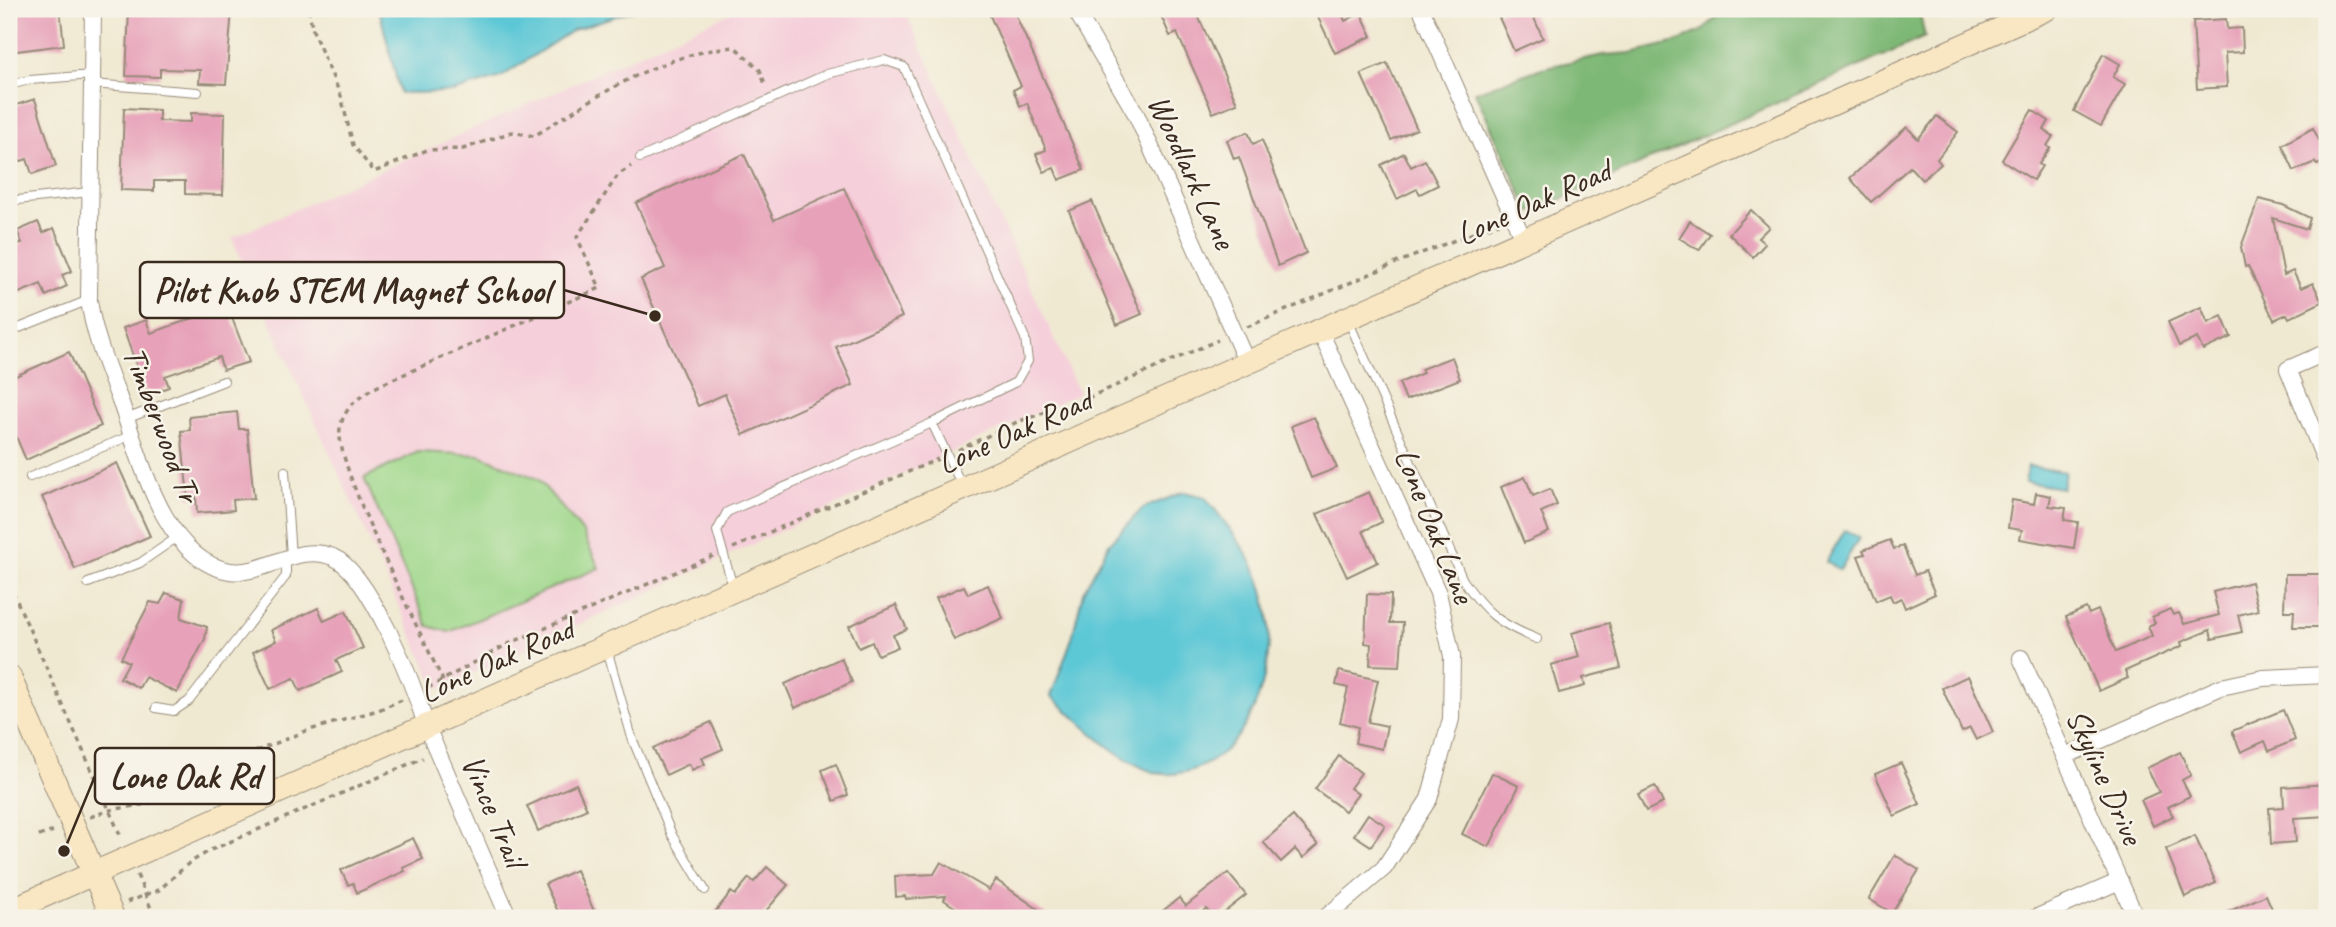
<svg xmlns="http://www.w3.org/2000/svg" width="2336" height="927" font-family="Caveat,sans-serif">
	<rect width="100%" height="100%" fill="#f7f3e8"/>
	<filter id="ink" filterUnits="userSpaceOnUse"><feTurbulence type="fractalNoise" baseFrequency=".0143" numOctaves="2"/><feDisplacementMap in="SourceGraphic" scale="14" xChannelSelector="R" yChannelSelector="G"/><feConvolveMatrix kernelMatrix="1 2 1 2 8 2 1 2 1" color-interpolation-filters="sRGB"/></filter>
	<filter id="wash" filterUnits="userSpaceOnUse"><feTurbulence type="fractalNoise" baseFrequency=".00686" numOctaves="4" result="noise"/><feDisplacementMap in="SourceGraphic" scale="28" xChannelSelector="R" yChannelSelector="G"/><feGaussianBlur stdDeviation="1.57" result="paint"/><feColorMatrix in="noise" values="0 0 0 0 0 0 0 0 0 0 0 0 0 0 0 0 0 1.4 0 .05"/><feComposite in="paint" operator="in"/></filter>
	<g filter="url(#wash)">
		<rect width="100%" height="100%" fill="#f0e9d2"/>
		<path fill="#f5cfda" d="M739 9H904L1079 393 437 690 232 238Z"/>
		<path fill="#9ed78a" stroke="#6c8054" stroke-width="2" d="M418 452 480 455 538 479 582 531 599 568 449 632 428 626 364 478Z"/>
		<path fill="#7eb876" stroke="#5c714a" stroke-width="2" d="M1725 9H1919L1925 37 1530 213 1475 92 1542 68 1603 55 1631 53 1677 42 1703 30Z"/>
		<g fill="#5cc7d5" stroke="#4c787a" stroke-width="2">
			<path d="M379 9H636L573 30 501 77 452 92 400 93Z"/>
			<path d="M2028 466 2065 472 2062 488 2025 482Z"/>
			<path d="M1184 492 1205 497C1230 529 1258 561 1266 602 1278 657 1256 744 1200 767 1185 773 1169 777 1153 772 1114 759 1081 722 1051 696L1072 638 1083 592 1109 544 1143 508Z"/>
			<path d="M1845 530 1859 538 1840 570 1826 562Z"/>
		</g>
		<g id="blocks">
			<g fill="#e7a1b9">
				<path d="M9 9H60L64 45 9 52Z"/>
				<path d="M129 9H232L226 84 199 83 200 70 160 69V77L126 76Z"/>
				<path d="M987 9H1013L1084 170 1059 180 1054 168 1044 172 1036 154 1046 150 1027 103 1020 106 1013 90 1021 86Z"/>
				<path d="M1158 9H1195L1237 103 1213 113 1177 33 1170 36Z"/>
				<path d="M1314 9H1340L1345 21 1361 13 1372 36 1335 53Z"/>
				<path d="M1508 9H1530L1543 38 1514 51 1497 13Z"/>
				<path d="M2226 19 2227 29 2242 28 2243 52 2225 53 2227 87 2197 89 2193 21Z"/>
				<path d="M2103 54 2120 64 2113 77 2125 84 2101 126 2074 111Z"/>
				<path d="M1387 63 1417 129 1391 140 1361 74Z"/>
				<path d="M35 99 56 166 32 174 27 159 9 165V119L16 116 13 106Z"/>
				<path d="M124 108 159 110V121L191 122V113L225 114 223 195 185 194V181H154V191L121 190Z"/>
				<path d="M2032 110 2049 121 2044 130 2053 136 2047 146 2050 148 2039 164 2042 166 2033 180 2002 160Z"/>
				<path d="M1937 116 1958 132 1937 159 1941 164 1922 180 1910 167 1871 202 1850 178 1907 127 1918 139Z"/>
				<path d="M2313 128 2319 140 2327 136V161L2317 165 2315 162 2294 171 2282 145Z"/>
				<path d="M1248 132 1253 144 1262 140 1306 253 1278 266 1239 157 1234 159 1227 140Z"/>
				<path d="M1404 153 1411 167 1425 160 1438 185 1420 194 1417 189 1397 199 1381 165Z"/>
				<path d="M744 154 774 220 844 188 902 317 836 347 853 385 743 435 725 394 698 406 641 279 665 268 636 203Z"/>
				<path d="M2259 199 2283 205 2310 218 2307 229 2273 218 2284 275 2293 271 2301 288 2313 283 2322 302 2289 318 2287 314 2274 320 2248 266 2245 267 2241 247Z"/>
				<path d="M1092 201 1142 314 1117 325 1069 211Z"/>
				<path d="M1751 210 1769 227 1758 238 1765 244 1753 257 1729 234Z"/>
				<path d="M1690 221 1710 234 1699 250 1679 238Z"/>
				<path d="M38 222 43 233 54 228 72 271 62 275 67 286 46 296 41 284 9 297V248L22 243 17 231Z"/>
				<path d="M223 295 249 362 223 370 219 357 165 376 169 387 147 395 123 328 146 320 151 333 205 314 201 303Z"/>
				<path d="M2201 307 2208 323 2222 316 2231 337 2203 350 2197 338 2179 346 2168 322Z"/>
				<path d="M69 352 101 426 26 460 9 420V379Z"/>
				<path d="M1452 357 1460 379 1406 400 1399 383 1423 373 1421 369Z"/>
				<path d="M237 412 239 429H247L254 498 233 500 234 510 197 513 196 497H188L181 431 190 430 189 417Z"/>
				<path d="M1314 417 1337 468 1311 478 1291 426Z"/>
				<path d="M117 463 150 536 75 569 42 497Z"/>
				<path d="M1525 477 1533 496 1550 489 1557 505 1541 512 1549 532 1524 543 1501 487Z"/>
				<path d="M1369 492 1382 522 1363 531 1378 562 1347 577 1317 514Z"/>
				<path d="M2036 493 2051 496 2049 506 2066 508 2064 520 2078 522 2074 548 2020 539 2022 530 2008 528 2012 500 2034 504Z"/>
				<path d="M1890 540 1894 549 1903 546 1915 575 1925 571 1935 594 1905 608 1901 598 1893 602 1890 595 1876 601 1858 556 1865 554 1863 550Z"/>
				<path d="M2285 574H2321L2320 627H2293L2294 611H2284Z"/>
				<path d="M2251 582 2258 610 2238 615 2242 632 2212 639 2210 630 2181 642 2182 646 2125 671 2128 678 2099 691 2066 617 2086 608 2089 614 2098 610 2116 652 2152 636 2148 626 2155 623 2152 617 2170 609 2173 615 2179 613 2184 624 2219 615 2213 592Z"/>
				<path d="M988 585 1003 618 954 640 936 598 964 586 968 594Z"/>
				<path d="M166 593 184 599 181 618 207 627 205 639 177 693 145 677 139 688 120 678 129 662 121 658 150 602 160 604Z"/>
				<path d="M1367 594 1391 595 1390 623H1403L1400 666 1370 665 1371 644 1365 643Z"/>
				<path d="M896 605 907 629 893 635 898 647 878 655 872 642 859 648 849 626Z"/>
				<path d="M318 608 324 621 346 611 363 648 336 660 342 672 300 691 294 678 270 689 253 652 276 641 271 630Z"/>
				<path d="M1609 623 1621 668 1583 678 1585 686 1559 693 1551 665 1579 657 1572 633Z"/>
				<path d="M841 658 852 682 795 708 785 684Z"/>
				<path d="M1339 671 1378 680 1368 722 1387 726 1382 749 1355 743 1358 727 1340 722 1348 688 1336 685Z"/>
				<path d="M1968 676 1993 732 1976 740 1970 728 1962 732 1942 688Z"/>
				<path d="M2283 710 2295 740 2269 751 2265 741 2241 752 2232 731Z"/>
				<path d="M711 722 723 749 702 758 705 764 692 770 689 764 666 775 653 748Z"/>
				<path d="M2180 752 2191 775 2182 780 2190 796 2168 807 2173 816 2153 826 2141 800 2159 792 2147 768Z"/>
				<path d="M1339 756 1361 773 1350 788 1358 794 1345 811 1315 789Z"/>
				<path d="M1901 763 1920 804 1894 816 1875 774Z"/>
				<path d="M836 764 848 795 834 801 822 770Z"/>
				<path d="M1492 773 1519 786 1489 847 1462 834Z"/>
				<path d="M576 784 587 809 538 831 527 806Z"/>
				<path d="M2327 784V816L2294 818 2296 842 2271 844 2269 808 2284 807 2283 787Z"/>
				<path d="M1655 786 1663 803 1646 811 1638 794Z"/>
				<path d="M1368 814 1385 825 1371 846 1354 835Z"/>
				<path d="M1293 816 1318 845 1303 858 1295 849 1281 862 1263 842Z"/>
				<path d="M2195 836 2216 883 2185 897 2166 849Z"/>
				<path d="M413 838 423 859 403 868 405 871 357 893 353 883 348 885 341 870Z"/>
				<path d="M1895 855 1919 870 1892 913 1869 899Z"/>
				<path d="M941 862 989 890 996 880 1051 918H971L944 900 946 896 906 899 905 896 896 897 895 876 934 874Z"/>
				<path d="M767 867 788 885 760 918H710L731 892 735 895 749 878 754 882Z"/>
				<path d="M576 870 597 918H561L545 884Z"/>
				<path d="M1228 873 1246 895 1217 918 1206 909 1195 918H1154L1179 898 1186 906Z"/>
				<path d="M2266 895 2276 918H2214Z"/>
			</g>
		</g>
	</g>
	<g filter="url(#ink)">
		<use href="#blocks" fill-opacity="0" stroke="#968a78" stroke-width="2"/>
		<g fill="none" stroke-linecap="round" stroke-linejoin="round">
			<defs>
				<g id="lane">
					<path d="M91 84 198 92"/>
					<path d="M9 85 30 80 92 75"/>
					<path d="M640 158 827 74 884 60 904 67 1025 338 1028 361 1016 382 932 423 727 512 717 531 733 587"/>
					<path d="M9 201 89 192"/>
					<path d="M1348 320 1463 580C1486 613 1499 624 1537 639"/>
					<path d="M9 332 89 300"/>
					<path d="M126 419 224 381"/>
					<path d="M932 423 962 486"/>
					<path d="M285 471 291 556"/>
					<path d="M30 477 132 435"/>
					<path d="M88 583 140 563 179 536"/>
					<path d="M607 649 632 738 672 835 705 890"/>
					<path d="M156 708 174 711 189 701 286 576V557"/>
				</g>
				<g id="street">
					<path d="M93 9 89 300C94 337 109 371 122 406 140 458 165 561 230 571 266 576 296 542 333 557 370 573 414 686 426 725L509 918"/>
					<path d="M1075 9 1136 114 1247 363"/>
					<path d="M1421 9 1524 241"/>
					<path d="M1320 331 1438 593 1452 656 1451 719 1429 799 1384 868 1325 918"/>
					<path d="M2327 352 2288 369 2327 465"/>
					<path d="M2021 658 2136 918"/>
					<path d="M2065 756 2221 687 2263 678 2327 675"/>
					<path d="M2035 918 2120 881"/>
				</g>
				<g id="secondary">
					<path d="M9 676 113 918"/>
					<path d="M9 911 2046 9"/>
				</g>
			</defs>
			<use href="#lane" stroke="#968a78" stroke-width="10"/>
			<use href="#street" stroke="#968a78" stroke-width="18"/>
			<use href="#secondary" stroke="#968a78" stroke-width="25"/>
			<g stroke="#968a78" stroke-width="3.5" stroke-dasharray="5 5" stroke-linecap="butt">
				<path d="M308 9 314 34 341 96 353 145 374 172 427 150 463 149 512 132 534 136C597 96 660 53 735 47L760 70 766 87"/>
				<path d="M1247 327 1396 263 1499 223"/>
				<path d="M958 450 1017 422 1090 397 1218 340"/>
				<path d="M733 548 938 459"/>
				<path d="M9 583 122 839"/>
				<path d="M443 681C423 637 334 465 340 429 344 405 363 394 382 384L600 288 577 237 618 175 631 166"/>
				<path d="M428 688 506 645 713 556"/>
				<path d="M90 817 110 810 147 804 237 759 306 731 378 710 402 700"/>
				<path d="M39 836 53 831"/>
				<path d="M137 875 155 918"/>
				<path d="M127 902 159 890 189 863 211 850 423 758"/>
			</g>
			<use href="#lane" stroke="#fff" stroke-width="8"/>
			<use href="#street" stroke="#fff" stroke-width="16"/>
			<use href="#secondary" stroke="#f9e7c3" stroke-width="23"/>
		</g>
	</g>
	<g text-anchor="middle" stroke-width="5" stroke-linejoin="round" paint-order="stroke">
		<g font-size="33" fill="#3b2a1e" stroke="#f7f3e8">
			<text transform="translate(1193 171) rotate(65)" y="12">Woodlark Lane</text>
			<text transform="translate(1533 201) rotate(-24)" y="12">Lone Oak Road</text>
			<text transform="translate(163 424) rotate(69)" y="12">Timberwood Tr</text>
			<text transform="translate(1014 430) rotate(-24)" y="12">Lone Oak Road</text>
			<text transform="translate(1436 525) rotate(68)" y="12">Lone Oak Lane</text>
			<text transform="translate(496 659) rotate(-24)" y="12">Lone Oak Road</text>
			<text transform="translate(2106 776) rotate(66)" y="12">Skyline Drive</text>
			<text transform="translate(495 810) rotate(67)" y="12">Vince Trail</text>
		</g>
	</g>
	<path fill="none" stroke="#3b2a1e" stroke-width="2.5" d="M655 316L564 290M64 851L95 776"/>
	<g fill="#3b2a1e" stroke="#f7f3e8" stroke-width="2.5">
		<circle cx="655" cy="316" r="7"/>
		<circle cx="64" cy="851" r="7"/>
	</g>
	<g fill="#f7f3e8" stroke="#3b2a1e" stroke-width="2.5">
		<rect x="140" y="262" width="424" height="56" rx="7"/>
		<rect x="95" y="748" width="179" height="56" rx="7"/>
	</g>
	<g font-size="35" text-anchor="middle" font-weight="bold" fill="#3b2a1e">
		<text x="352" y="302">Pilot Knob STEM Magnet School</text>
		<text x="185" y="788">Lone Oak Rd</text>
	</g>
	<rect width="2336" height="927" fill="none" stroke="#f7f3e8" stroke-width="35"/>
</svg>
